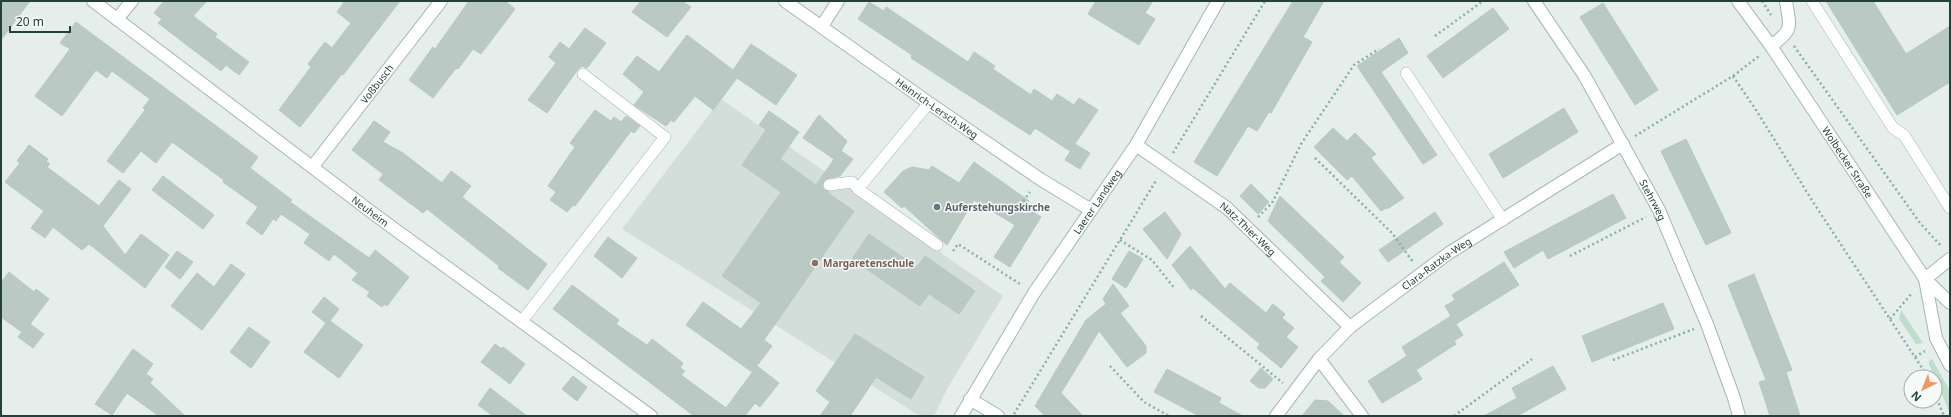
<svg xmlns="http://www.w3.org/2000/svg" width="1951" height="417" font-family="'Noto Sans',sans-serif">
	<rect width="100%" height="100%" fill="#e5eeeb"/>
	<path fill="#d3deda" d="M721 99 1003 296 947 389 934 416H920L622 229Z"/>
	<g fill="#bedecb">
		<path d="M1901 310 1923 343 1916 344 1899 319Z"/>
		<path d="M1932 359 1950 391V413L1929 364V361Z"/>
	</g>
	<g fill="#bac9c4" stroke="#b7c7c3">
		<path d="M1 1H30L1 40Z"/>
		<path d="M164 1H207L193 16 217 34 215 37 249 62 239 75 226 65 221 71 158 23 162 19 154 13Z"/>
		<path d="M345 1H400L343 75 342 74 300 127 279 110 311 67 308 64 325 42 332 48 351 23 337 12Z"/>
		<path d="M469 1H505L515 9 481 54 473 49 458 69 456 68 433 98 409 80 433 47 435 49Z"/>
		<path d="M641 1H682L691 7 667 37 632 12Z"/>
		<path d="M1096 1H1153L1145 13 1155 19 1139 45 1088 14Z"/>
		<path d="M1293 1H1324L1303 37 1312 42 1271 113 1269 112 1257 131 1248 126 1217 176 1194 162Z"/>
		<path d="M1826 1H1873L1906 54 1950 26V82L1897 115Z"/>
		<path d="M869 2 884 11 886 7 968 62 974 52 995 66 993 69 1031 95 1034 89 1052 101 1057 94 1074 105 1079 98 1098 110 1070 151 1035 128 1030 135 911 58 912 55 858 19Z"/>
		<path d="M1603 3 1658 90 1635 105 1580 17Z"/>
		<path d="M1493 8 1509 29 1443 78 1427 56Z"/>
		<path d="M76 22 258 157 250 168 292 200 290 202 369 258 375 250 409 277 387 306 384 304 382 307 367 296 370 292 352 280 358 273 334 254 329 261 304 243 310 234 281 214 276 221 273 219 262 235 246 223 258 207 223 182 224 180 172 142 156 163 141 151 123 173 107 161 145 110 143 108 150 99 112 71 107 78 96 70 62 116 35 96 70 49 60 43Z"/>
		<path d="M585 28 606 43 587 68 582 66 578 69 547 113 528 100 556 63 549 57 560 42 569 49Z"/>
		<path d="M687 35 733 70 751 44 797 75 776 105 737 78 713 110 695 96 674 122 671 120 666 126 634 105 644 92 623 74 637 56 659 72Z"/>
		<path d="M1399 38 1408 53 1381 72 1437 155 1423 164 1357 66Z"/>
		<path d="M1564 108 1578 132 1503 178 1489 154Z"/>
		<path d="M595 110 611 121 614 117 621 122 626 116 640 126 634 133 631 131 575 206 573 205 567 212 550 200 556 192 548 186 575 147 570 143Z"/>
		<path d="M769 111 799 132 780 159 816 185 834 159 803 138 819 115 847 141 841 151 853 159 840 176 825 179 822 186 824 190 829 192 828 193 854 211 764 340 772 346 752 372 686 325 703 302 741 329 761 303 722 276 781 192 742 165 766 130 759 125Z"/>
		<path d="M374 121 390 132 383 142 403 153 442 183 451 171 471 186 462 197 547 264 528 290 498 268 499 266 427 209 423 213 379 180 383 174 352 150Z"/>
		<path d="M1333 128 1347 141 1355 133 1376 154 1371 158 1404 198 1387 209 1386 208 1381 211 1352 176 1347 180 1314 147Z"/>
		<path d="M1686 139 1731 233 1706 245 1661 151Z"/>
		<path d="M1075 144 1090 153 1080 169 1065 160Z"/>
		<path d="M29 145 48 159 46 161 50 164 47 167 99 206 119 180 131 189 103 226 125 255 141 234 169 255 145 288 89 244 82 250 53 227 45 238 31 228 44 211 5 182 20 163 17 161Z"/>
		<path d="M974 162 1029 201 1025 207 1041 217 1010 267 994 257 1015 225 974 200 947 245 904 206 902 208 884 192 903 171 912 167 929 170 932 166 959 183Z"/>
		<path d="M163 176 214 215 203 229 152 190Z"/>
		<path d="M1251 184 1269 202 1258 214 1240 196Z"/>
		<path d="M1613 194 1626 218 1548 259 1543 250 1514 268 1504 252Z"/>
		<path d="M1280 196 1344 257 1339 262 1361 283 1343 302 1321 281 1325 277 1268 221Z"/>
		<path d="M1165 212 1181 234 1167 259 1143 229Z"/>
		<path d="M1435 212 1443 224 1388 262 1379 250Z"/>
		<path d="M869 234 917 267 925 256 975 291 959 314 929 294 920 306 852 259Z"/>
		<path d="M608 237 637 258 622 278 594 256Z"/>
		<path d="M1190 246 1225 289 1230 283 1266 313 1273 304 1285 314 1282 318 1294 328 1286 337 1298 347 1281 368 1257 348 1260 344 1193 288 1191 290 1172 265Z"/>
		<path d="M177 251 193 262 180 279 165 267Z"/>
		<path d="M1129 251 1143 259 1126 288 1112 279Z"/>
		<path d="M1504 262 1519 285 1456 324 1463 335 1454 341 1456 344 1416 370 1422 379 1382 403 1368 381 1407 356 1402 347 1451 316 1445 306 1455 300 1452 295Z"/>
		<path d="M231 264 245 274 202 330 171 306 197 273 214 287Z"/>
		<path d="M9 272 34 292 36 289 49 299 30 324 44 334 33 348 18 337 22 332 1 317V283Z"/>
		<path d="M1754 274 1792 370 1786 372 1800 416H1770L1759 382 1766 380 1728 285Z"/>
		<path d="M1113 284 1129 306 1120 313 1146 346V353L1127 367 1099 331 1061 393 1083 416H1045L1035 406 1086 320 1106 304 1103 299Z"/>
		<path d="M572 285 619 320 616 324 647 345 652 339 683 363 680 368 685 371 681 375 726 408 757 366 779 383 760 407 755 403 745 416H694L553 309Z"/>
		<path d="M324 297 339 309 330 321 363 345 339 378 304 352 326 323 312 312Z"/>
		<path d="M1663 303 1674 329 1592 362 1582 336Z"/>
		<path d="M249 327 270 342 251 368 230 352Z"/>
		<path d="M855 334 924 377 911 399 876 377 850 416H820L830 402 816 391Z"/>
		<path d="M495 344 502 349 503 347 525 364 510 384 481 362Z"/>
		<path d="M133 349 153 364 146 374 153 379 150 383 185 416H159L127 393 112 415 95 404Z"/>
		<path d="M1553 366 1566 389 1517 416H1484L1517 398 1512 388Z"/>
		<path d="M1261 368 1273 379 1265 388H1259L1250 381Z"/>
		<path d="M1167 369 1221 398 1219 403 1243 416H1199L1154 392Z"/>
		<path d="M573 376 587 387 577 401 562 389Z"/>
		<path d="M490 388 527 416H493L478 405Z"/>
		<path d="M1315 400 1328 401 1344 416H1302Z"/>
	</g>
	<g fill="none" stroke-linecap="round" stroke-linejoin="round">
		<defs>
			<g id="lane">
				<path d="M1812 1 1893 128 1904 135 1950 208"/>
				<path d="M1406 73 1503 220"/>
				<path d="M829 185 852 182 858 189 937 245"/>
				<path d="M858 189 929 103"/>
				<path d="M522 321 665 137 583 74"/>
			</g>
			<g id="street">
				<path id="s1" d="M93 1 378 217 651 416"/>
				<path id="s2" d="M785 1 929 103 1040 179 1091 210"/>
				<path id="s3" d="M1534 1 1584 75 1659 210 1707 324 1734 398 1739 416"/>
				<path d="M117 19 132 1"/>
				<path d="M822 26 838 1"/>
				<path d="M1771 46C1794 29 1790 28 1786 1"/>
				<path id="s4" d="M1136 145 1227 208 1350 327"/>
				<path id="s5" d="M313 166 441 1"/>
				<path d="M1925 279 1950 259"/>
				<path d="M1319 359 1362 416"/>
				<path d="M970 399 998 416"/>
				<path id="s6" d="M961 416 1034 293 1136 145 1218 1"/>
				<path id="s7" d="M1276 416 1319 359 1350 327 1449 253 1623 144"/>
			</g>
			<g id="secondary">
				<path id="s8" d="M1738 1 1771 46 1925 279 1950 303"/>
				<path d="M1925 279 1936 338 1950 365"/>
			</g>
		</defs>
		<use href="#lane" stroke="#a7b6b3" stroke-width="12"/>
		<use href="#street" stroke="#a7b6b3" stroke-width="14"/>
		<use href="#secondary" stroke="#a3b9b4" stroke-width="14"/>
		<g stroke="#85b1a9" stroke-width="2.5" stroke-dasharray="2 3" stroke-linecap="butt">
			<path d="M1762 1 1771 15"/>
			<path d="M1435 36 1483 1"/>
			<path d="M1794 46 1920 223 1942 247"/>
			<path d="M1733 76 1756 110 1813 202 1928 377"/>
			<path d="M1635 136 1733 76 1759 56"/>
			<path d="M1173 153 1265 1"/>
			<path d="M1315 158 1392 233 1413 262"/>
			<path d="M1020 205 1030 192"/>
			<path d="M1258 217 1272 203 1301 144 1354 65 1379 49"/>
			<path d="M1120 240 1152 260 1175 289"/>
			<path d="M953 251 958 244 1020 284"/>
			<path d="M1570 256 1646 217"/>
			<path d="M1201 316 1283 383"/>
			<path d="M1890 319 1911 294"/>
			<path d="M1915 357 1925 351"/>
			<path d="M1613 360 1694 329"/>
			<path d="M1110 366 1144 402 1169 416"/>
			<path d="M1935 394 1944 416"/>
			<path d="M1014 414 1157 179"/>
			<path d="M1454 416 1532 359"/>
		</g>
		<use href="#lane" stroke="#fff" stroke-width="11"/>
		<use href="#street" stroke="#fff" stroke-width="12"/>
		<use href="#secondary" stroke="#fff" stroke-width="12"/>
	</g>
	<circle fill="#6b7280" stroke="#f5faf8" stroke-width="1.5" cx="937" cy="207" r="4"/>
	<circle fill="#8d6e63" stroke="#f5faf8" stroke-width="1.5" cx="815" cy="263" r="4"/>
	<g text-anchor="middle" stroke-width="3" stroke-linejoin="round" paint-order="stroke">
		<g font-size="10" fill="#24403c" stroke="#f5faf8">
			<text dy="4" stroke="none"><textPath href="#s5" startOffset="104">Voßbusch</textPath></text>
			<text dy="4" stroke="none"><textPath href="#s2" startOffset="186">Heinrich-Lersch-Weg</textPath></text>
			<text dy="4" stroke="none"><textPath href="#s8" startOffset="195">Wolbecker Straße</textPath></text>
			<text dy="4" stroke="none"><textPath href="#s3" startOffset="232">Stehrweg</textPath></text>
			<text dy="4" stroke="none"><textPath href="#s6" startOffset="254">Laerer Landweg</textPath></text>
			<text dy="4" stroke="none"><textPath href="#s1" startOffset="348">Neuheim</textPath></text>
			<text dy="4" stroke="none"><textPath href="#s4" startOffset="140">Natz-Thier-Weg</textPath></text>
			<text dy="4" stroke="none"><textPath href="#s7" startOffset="223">Clara-Ratzka-Weg</textPath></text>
		</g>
		<g font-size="10" font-weight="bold" fill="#5b616d" stroke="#f5faf8" text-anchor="start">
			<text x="945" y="211">Auferstehungskirche</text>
		</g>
		<g font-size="10" font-weight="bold" fill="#785e54" stroke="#f5faf8" text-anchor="start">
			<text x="823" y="267">Margaretenschule</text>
		</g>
	</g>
	<rect width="1951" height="417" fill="none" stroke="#24403c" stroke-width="4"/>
	<g transform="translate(1923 389) rotate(223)"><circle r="19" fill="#f5faf8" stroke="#a1b0ad"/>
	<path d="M0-3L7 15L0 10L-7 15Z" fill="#f09660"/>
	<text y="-6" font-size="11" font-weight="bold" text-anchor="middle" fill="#24403c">N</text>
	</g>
	<path d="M10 26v6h60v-6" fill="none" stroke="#24403c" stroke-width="2"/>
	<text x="16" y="26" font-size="12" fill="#24403c" stroke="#f5faf8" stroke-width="3" paint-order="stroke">20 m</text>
</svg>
